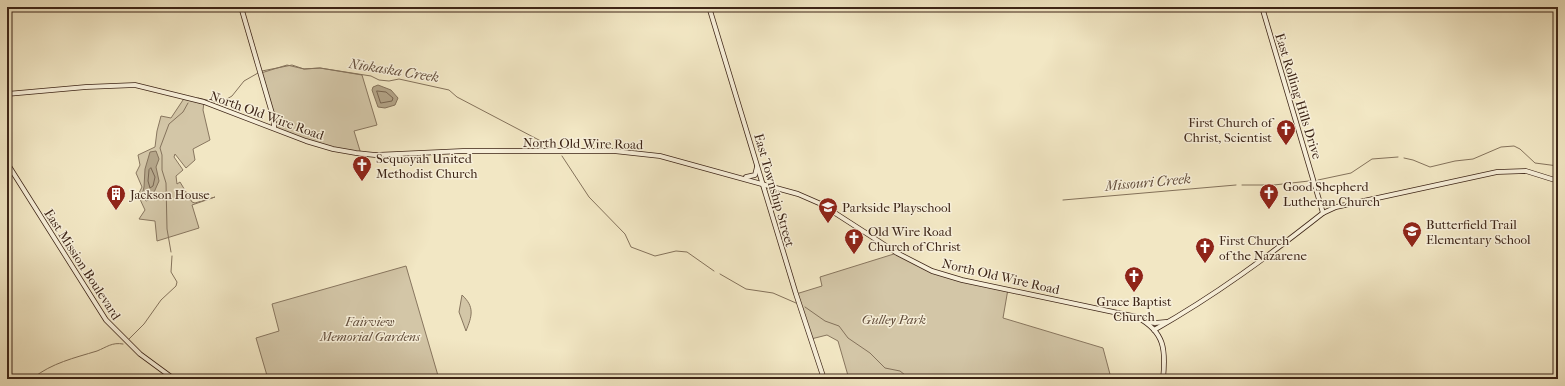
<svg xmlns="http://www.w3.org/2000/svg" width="1565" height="386" font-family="'IM FELL French Canon',serif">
	<rect width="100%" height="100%" fill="#f2e7c4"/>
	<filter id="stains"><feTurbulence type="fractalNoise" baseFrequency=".005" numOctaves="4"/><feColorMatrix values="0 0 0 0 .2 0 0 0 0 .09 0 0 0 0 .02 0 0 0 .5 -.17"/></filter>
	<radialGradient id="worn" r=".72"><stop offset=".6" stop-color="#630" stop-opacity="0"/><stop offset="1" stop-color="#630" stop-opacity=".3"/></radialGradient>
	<g fill="#d3c6a7" stroke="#88765f">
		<path d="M287 65 304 69 320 68 362 75 377 125 354 131 361 154 333 149 274 128V120L261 73Z"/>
		<path d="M185 97 204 102 203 110 210 140 193 149 195 160 186 168 175 154 174 157 183 170 176 176 177 184 180 182 192 202 195 203 215 197 192 205 199 228 157 241 155 221 139 219 145 210 138 195 142 187 136 173 140 165 138 155 155 147 157 131 161 116 171 118Z"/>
		<path d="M897 253 932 271 1008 289 1003 318 1103 348 1111 378 849 379 838 341 827 335 811 339 796 294 822 286 820 277Z"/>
		<path d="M406 266 439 379H268L256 338 279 331 272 304Z"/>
		<path d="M462 295C475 307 472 316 466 331L459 312Z"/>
	</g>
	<g fill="#b4a589" stroke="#84725b">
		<path d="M378 85 391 90 398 98 395 105 385 108 378 107 372 90 373 87Z"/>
		<path d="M156 151 159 159 156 167 159 181 151 199 146 201 142 195 144 187 145 169 150 152Z"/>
	</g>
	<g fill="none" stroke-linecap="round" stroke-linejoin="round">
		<g stroke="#786550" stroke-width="1">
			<path d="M377 91 386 92 393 98 392 101 381 103Z"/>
			<path d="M151 168 155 177 153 186 150 188 148 181 149 170Z"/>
		</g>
		<g stroke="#84725b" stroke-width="1">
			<path d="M262 71 292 65 304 69 320 68 371 76 379 80 389 81 399 79 449 90 457 97 556 149"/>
			<path d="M198 98 220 103 232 96 244 81 258 73"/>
			<path d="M562 156 589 197 625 234 631 247 655 256 676 251 687 252 714 271"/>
			<path d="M1404 158 1413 160 1430 167 1455 161 1473 159 1501 147 1514 146 1520 149 1535 163 1558 166"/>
			<path d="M1318 180 1351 173 1372 159 1398 157"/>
			<path d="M1242 185H1274L1309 181"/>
			<path d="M1063 200 1236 185"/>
			<path d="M171 252 167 229 166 183 162 170V155L160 148 169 124 183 112 188 103"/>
			<path d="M720 274 746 289 773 293 796 303"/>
			<path d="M805 307 825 321 839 326 848 338 870 353 885 368 900 371 910 379"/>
			<path d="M129 339 144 324 161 300 176 286 177 282 171 272 172 256"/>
			<path d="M24 379 33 378C52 363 74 358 97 351 107 347 112 342 123 344"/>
		</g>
		<defs>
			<g id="secondary">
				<path d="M241 7 274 120V128"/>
				<path d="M709 7 796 294 824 379"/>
				<path d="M1262 7 1323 213"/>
				<path d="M7 94 86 87 135 85 204 102 306 141 333 149 356 153 375 155 463 151H614L660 156 798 194 821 204 897 253 932 271 962 280 1137 317C1165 332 1166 350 1163 379"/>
				<path d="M7 163 106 320 140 354 174 379"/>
				<path d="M746 177 755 175 757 167"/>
				<path d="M1147 322 1155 323 1166 322"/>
				<path d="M1154 330C1216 295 1267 257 1323 213L1336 207 1497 172 1526 171 1558 181"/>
			</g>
		</defs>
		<use href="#secondary" stroke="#3d2517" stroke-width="5.5"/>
		<use href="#secondary" stroke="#f7efd9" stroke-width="4"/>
	</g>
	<defs>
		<symbol id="church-pin" viewBox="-11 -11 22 30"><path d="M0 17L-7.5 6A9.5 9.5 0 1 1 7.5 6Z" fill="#8f2418" stroke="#f7efd9"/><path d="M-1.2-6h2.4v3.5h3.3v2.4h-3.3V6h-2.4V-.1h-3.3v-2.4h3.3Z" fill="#fff"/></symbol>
		<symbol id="building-pin" viewBox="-11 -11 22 30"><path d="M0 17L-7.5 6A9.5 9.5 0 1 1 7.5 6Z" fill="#8f2418" stroke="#f7efd9"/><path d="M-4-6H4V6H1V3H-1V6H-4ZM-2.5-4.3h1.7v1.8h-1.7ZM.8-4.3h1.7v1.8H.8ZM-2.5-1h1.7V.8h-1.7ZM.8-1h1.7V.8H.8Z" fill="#fff"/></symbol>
		<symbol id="school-pin" viewBox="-11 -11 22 30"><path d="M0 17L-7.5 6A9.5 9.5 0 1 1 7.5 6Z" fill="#8f2418" stroke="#f7efd9"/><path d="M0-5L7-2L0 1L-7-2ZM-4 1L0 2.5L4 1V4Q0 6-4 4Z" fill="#fff"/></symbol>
	</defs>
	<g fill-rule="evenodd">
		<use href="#church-pin" x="1275" y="118" width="22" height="30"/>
		<use href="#church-pin" x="351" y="154" width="22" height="30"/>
		<use href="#church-pin" x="1258" y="182" width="22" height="30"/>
		<use href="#building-pin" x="105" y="183" width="22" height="30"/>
		<use href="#school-pin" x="817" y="196" width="22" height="30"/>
		<use href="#school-pin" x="1401" y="220" width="22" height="30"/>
		<use href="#church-pin" x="843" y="227" width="22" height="30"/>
		<use href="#church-pin" x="1194" y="236" width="22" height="30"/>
		<use href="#church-pin" x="1123" y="265" width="22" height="30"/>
	</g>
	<g text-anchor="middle" stroke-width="3" stroke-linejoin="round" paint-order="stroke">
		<g font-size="13" fill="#3d2517" stroke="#f7efd9">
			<text transform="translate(1299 96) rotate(73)" y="5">East Rolling Hills Drive</text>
			<text transform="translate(267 115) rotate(20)" y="5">North Old Wire Road</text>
			<text transform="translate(583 143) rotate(1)" y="5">North Old Wire Road</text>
			<text transform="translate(775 190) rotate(74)" y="5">East Township Street</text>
			<text transform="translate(83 264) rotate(57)" y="5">East Mission Boulevard</text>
			<text transform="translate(1001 276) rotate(13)" y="5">North Old Wire Road</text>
		</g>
		<g font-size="13" fill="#3d2517" stroke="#f7efd9" text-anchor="start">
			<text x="1272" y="127" text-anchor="end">First Church of<tspan x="1272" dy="15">Christ, Scientist</tspan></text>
			<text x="376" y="163">Sequoyah United<tspan x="376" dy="15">Methodist Church</tspan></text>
			<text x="1283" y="191">Good Shepherd<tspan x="1283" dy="15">Lutheran Church</tspan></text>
			<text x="130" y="199">Jackson House</text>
			<text x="842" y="212">Parkside Playschool</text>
			<text x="1426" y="229">Butterfield Trail<tspan x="1426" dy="15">Elementary School</tspan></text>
			<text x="868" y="236">Old Wire Road<tspan x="868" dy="15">Church of Christ</tspan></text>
			<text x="1219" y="245">First Church<tspan x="1219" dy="15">of the Nazarene</tspan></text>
			<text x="1134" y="306" text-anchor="middle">Grace Baptist<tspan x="1134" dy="15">Church</tspan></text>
		</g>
		<g font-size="13" font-style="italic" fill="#624d3b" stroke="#f7efd9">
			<text x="894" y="324">Gulley Park</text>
			<text x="370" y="326">Fairview<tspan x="370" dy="15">Memorial Gardens</tspan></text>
		</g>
		<g font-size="14" font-style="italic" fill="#614b39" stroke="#f7efd9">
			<text transform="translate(394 70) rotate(9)" y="5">Niokaska Creek</text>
			<text transform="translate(1148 182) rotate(-5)" y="5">Missouri Creek</text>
		</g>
	</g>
	<rect width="1565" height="386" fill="none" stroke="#f2e7c4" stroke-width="24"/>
	<rect x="8" y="8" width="1549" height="370" fill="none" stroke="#3d2517" stroke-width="2"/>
	<rect x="12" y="12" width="1541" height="362" fill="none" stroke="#3d2517"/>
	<rect width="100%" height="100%" filter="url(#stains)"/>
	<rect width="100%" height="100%" fill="url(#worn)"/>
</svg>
